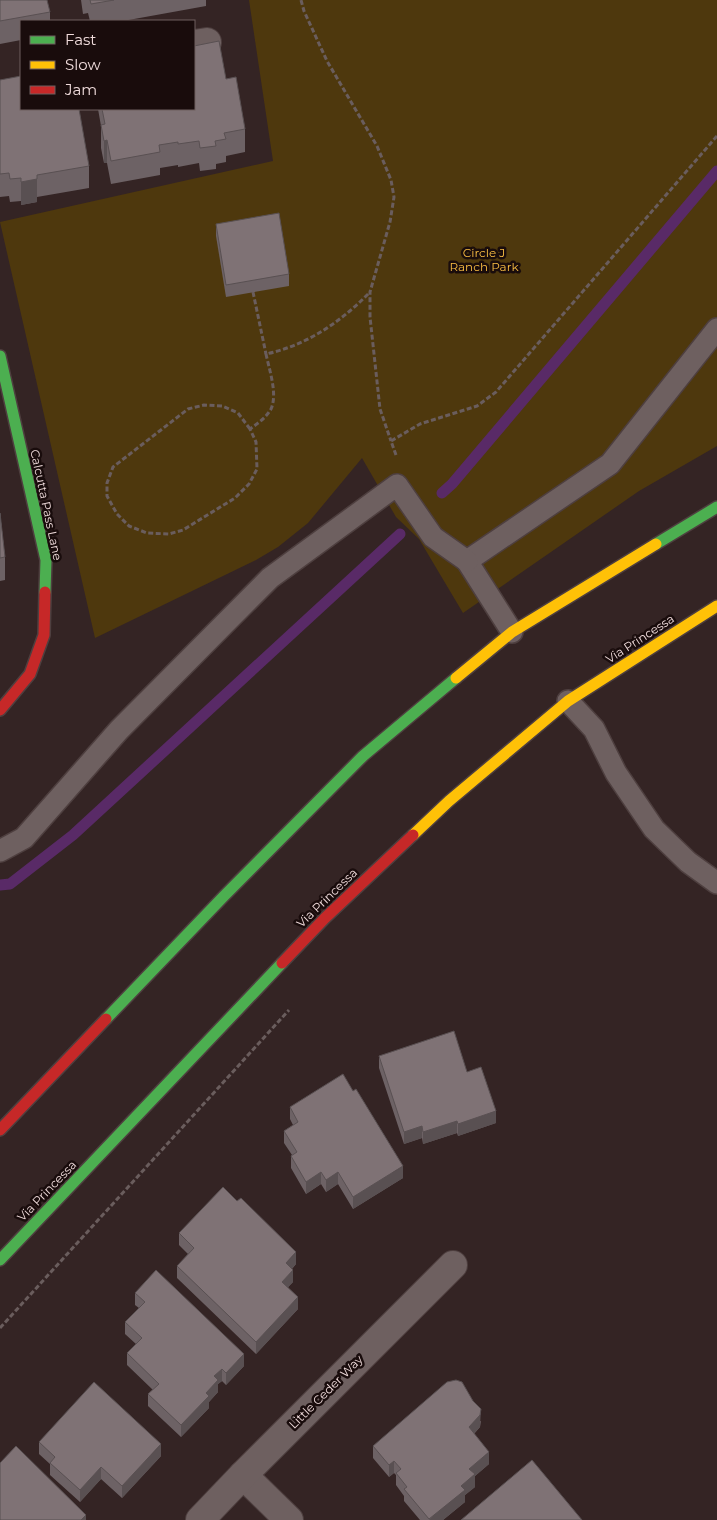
<svg xmlns="http://www.w3.org/2000/svg" width="717" height="1520" font-family="Montserrat,sans-serif">
	<rect width="100%" height="100%" fill="#342424"/>
	<path fill="#4e380d" d="M249 0H717V446L639 491 463 613 419 539 396 517 362 458 308 523 278 547 256 560 95 638 0 222 273 161Z"/>
	<g fill="none" stroke-linecap="round" stroke-linejoin="round">
		<g stroke="#592a67" stroke-width="11">
			<path d="M442 493 452 484 717 171"/>
			<path d="M0 885 10 884 73 835 400 534"/>
		</g>
		<defs>
			<g id="lane">
				<path d="M512 632 467 561 610 464 717 329"/>
				<path d="M568 701 594 729 616 773 654 829 688 862 717 883"/>
				<path d="M0 851 24 838 119 730 270 578 397 485 433 537 467 561"/>
			</g>
			<g id="street">
				<path d="M194 44 207 42"/>
				<path d="M243 1475 289 1520"/>
				<path d="M200 1520 243 1475 453 1265"/>
			</g>
			<g id="fast">
				<path d="M0 356 46 560 45 592"/>
				<path d="M656 544 717 507"/>
				<path d="M106 1019 224 896 363 756 456 678"/>
				<path d="M0 1260 282 963"/>
			</g>
			<g id="slow">
				<path d="M456 678 512 632 656 544"/>
				<path d="M413 835 449 801 568 701 717 606"/>
			</g>
			<g id="jam">
				<path d="M0 710 30 674 44 635 45 592"/>
				<path d="M282 963 325 918 413 835"/>
				<path d="M0 1130 106 1019"/>
			</g>
		</defs>
		<use href="#lane" stroke="#4e3f3f" stroke-width="24"/>
		<use href="#street" stroke="#4e3f3f" stroke-width="30"/>
		<use href="#fast" stroke="#4e3f3f" stroke-width="14"/>
		<use href="#slow" stroke="#4e3f3f" stroke-width="14"/>
		<use href="#jam" stroke="#4e3f3f" stroke-width="14"/>
		<g stroke="#6a5d5d" stroke-width="3" stroke-dasharray="5 2.5" stroke-linecap="butt">
			<path d="M301 0 304 11 327 61 377 146 391 180 394 197 390 222 370 292V317L380 409 391 441"/>
			<path d="M253 292 266 354"/>
			<path d="M250 429 238 413 222 406 204 405 188 409 113 467 107 483V496L117 514 129 526 147 533 169 534 183 530 235 498 249 484 257 469 256 442 250 429C258 423 266 418 271 409 278 394 269 369 266 354 307 345 341 322 370 292"/>
			<path d="M396 455 391 441 420 424 477 406 496 392 717 136"/>
			<path d="M0 1328 289 1010"/>
		</g>
		<use href="#lane" stroke="#6e6060" stroke-width="21"/>
		<use href="#street" stroke="#6e6060" stroke-width="28"/>
		<use href="#fast" stroke="#4caf50" stroke-width="11"/>
		<use href="#slow" stroke="#ffc107" stroke-width="11"/>
		<use href="#jam" stroke="#c62828" stroke-width="11"/>
	</g>
	<g fill="#6d6265">
		<path d="M0 0 50 12V21H21V40L0 44Z"/>
		<path d="M81 0H206V6L123 21H90L88 13 83 14Z"/>
		<path d="M226 79 245 129V152L226 156V162L216 164V169L200 171 199 163 178 167V165L160 168V175L111 184 107 163H104L101 148V126L98 109H194Z"/>
		<path d="M0 80 89 166V188L37 197V202L21 205V201L10 202 9 196 0 197Z"/>
		<path d="M216 224 289 274V286L226 297 216 236Z"/>
		<path d="M0 513 5 557V580L0 581Z"/>
		<path d="M379 1056 467 1072 496 1123 458 1136 457 1133 423 1144 422 1138 404 1144 379 1068Z"/>
		<path d="M290 1107 403 1178 353 1209 338 1184 326 1192 321 1184 306 1194 291 1168V1156L292 1155 284 1143V1131L293 1125 290 1119Z"/>
		<path d="M179 1233 296 1264 292 1269 293 1282 288 1287 298 1309 256 1354 177 1278V1266L188 1254 179 1245Z"/>
		<path d="M135 1293 244 1366 226 1385 222 1381 218 1384V1392L209 1402V1408L181 1437 148 1406V1394L153 1390 127 1365V1353L136 1344 125 1334V1322L139 1308 135 1305Z"/>
		<path d="M481 1421 480 1427 474 1434 489 1464 475 1476V1487L465 1495V1502L443 1520H420L404 1501V1496L396 1485V1475L394 1473 389 1477 373 1458V1446Z"/>
		<path d="M39 1442 161 1456 122 1498 101 1479 80 1502 50 1475V1464L39 1454Z"/>
	</g>
	<g fill="#595052">
		<path d="M107 140V163H104V141Z"/>
		<path d="M37 179V202L21 205V182Z"/>
		<path d="M496 1111V1123L458 1136V1124Z"/>
		<path d="M457 1121V1133L423 1144V1132Z"/>
		<path d="M422 1126V1138L404 1144V1132Z"/>
		<path d="M403 1166V1178L353 1209V1197Z"/>
		<path d="M321 1172V1184L306 1194V1182Z"/>
		<path d="M338 1172V1184L326 1192V1180Z"/>
		<path d="M296 1252V1264L286 1275V1263Z"/>
		<path d="M293 1270V1282L282 1294V1282Z"/>
		<path d="M298 1297V1309L256 1354V1342Z"/>
		<path d="M244 1354V1366L226 1385V1373Z"/>
		<path d="M222 1369V1381L218 1384V1392L209 1402V1408L181 1437V1425L206 1393 214 1376Z"/>
		<path d="M481 1409 480 1427 469 1439V1427Z"/>
		<path d="M161 1444V1456L122 1498V1486Z"/>
		<path d="M489 1452V1464L475 1476V1487L465 1495V1502L443 1520H429L461 1486 469 1469Z"/>
		<path d="M394 1461V1473L389 1477V1465Z"/>
		<path d="M101 1467V1479L80 1502V1490Z"/>
		<path d="M86 1515V1520H81Z"/>
	</g>
	<g fill="#7f7275" stroke="#595052">
		<path d="M0 0H47L50 12 0 21Z"/>
		<path d="M90 0H114L91 4Z"/>
		<path d="M219 41 226 79 236 77 245 129 224 133 226 139 215 141 216 146 200 148 199 141 178 144V142L159 145 160 152 111 161 107 140 104 141 101 125 105 124 102 109H194V46Z"/>
		<path d="M21 76V109H79L89 166 37 175V179L21 182V178L10 179 9 173 0 174V80Z"/>
		<path d="M279 213 289 274 226 285 216 224Z"/>
		<path d="M0 513 5 557 0 558Z"/>
		<path d="M454 1031 467 1072 481 1067 496 1111 458 1124 457 1121 423 1132 422 1126 404 1132 379 1056Z"/>
		<path d="M343 1074 353 1091 356 1089 403 1166 353 1197 338 1172 326 1180 321 1172 306 1182 291 1156 297 1152 284 1131 298 1122 290 1107Z"/>
		<path d="M223 1187 237 1201 241 1198 296 1252 286 1263 293 1270 282 1282 298 1297 256 1342 177 1266 194 1248 179 1233Z"/>
		<path d="M156 1270 244 1354 226 1373 222 1369 214 1376 218 1380 206 1393 209 1396 181 1425 148 1394 159 1384 127 1353 142 1338 125 1322 145 1302 135 1293Z"/>
		<path d="M456 1380 462 1382 473 1401 481 1409 480 1415 469 1427 489 1452 469 1469 475 1474 461 1486 465 1490 429 1519 404 1489 407 1487 396 1473 401 1469 394 1461 389 1465 373 1446 447 1382Z"/>
		<path d="M94 1382 161 1444 122 1486 101 1467 80 1490 50 1463 55 1457 39 1442Z"/>
		<path d="M16 1446 86 1515 81 1520H0V1463Z"/>
		<path d="M532 1460 582 1520H461Z"/>
	</g>
	<g text-anchor="middle" stroke-width="5" stroke-linejoin="round" paint-order="stroke">
		<g font-size="12" fill="#fabe43" stroke="#190c0c">
			<text x="484" y="257">Circle J<tspan x="484" dy="14">Ranch Park</tspan></text>
		</g>
		<g font-size="12" fill="#f0dcdc" stroke="#190c0c">
			<text transform="translate(46 505) rotate(78)" y="4">Calcutta Pass Lane</text>
			<text transform="translate(640 639) rotate(-33)" y="4">Via Princessa</text>
			<text transform="translate(327 898) rotate(-44)" y="4">Via Princessa</text>
			<text transform="translate(47 1191) rotate(-46)" y="4">Via Princessa</text>
			<text transform="translate(326 1392) rotate(-45)" y="4">Little Ceder Way</text>
		</g>
	</g>
	<rect x="20" y="20" width="175" height="90" fill="#190c0c" stroke="#6f5f5f"/>
	<rect x="30" y="36" width="25" height="8" fill="#4caf50" stroke="#6f5f5f"/>
	<text x="65" y="45" font-size="15" fill="#f0dcdc">Fast</text>
	<rect x="30" y="61" width="25" height="8" fill="#ffc107" stroke="#6f5f5f"/>
	<text x="65" y="70" font-size="15" fill="#f0dcdc">Slow</text>
	<rect x="30" y="86" width="25" height="8" fill="#c62828" stroke="#6f5f5f"/>
	<text x="65" y="95" font-size="15" fill="#f0dcdc">Jam</text>
</svg>
